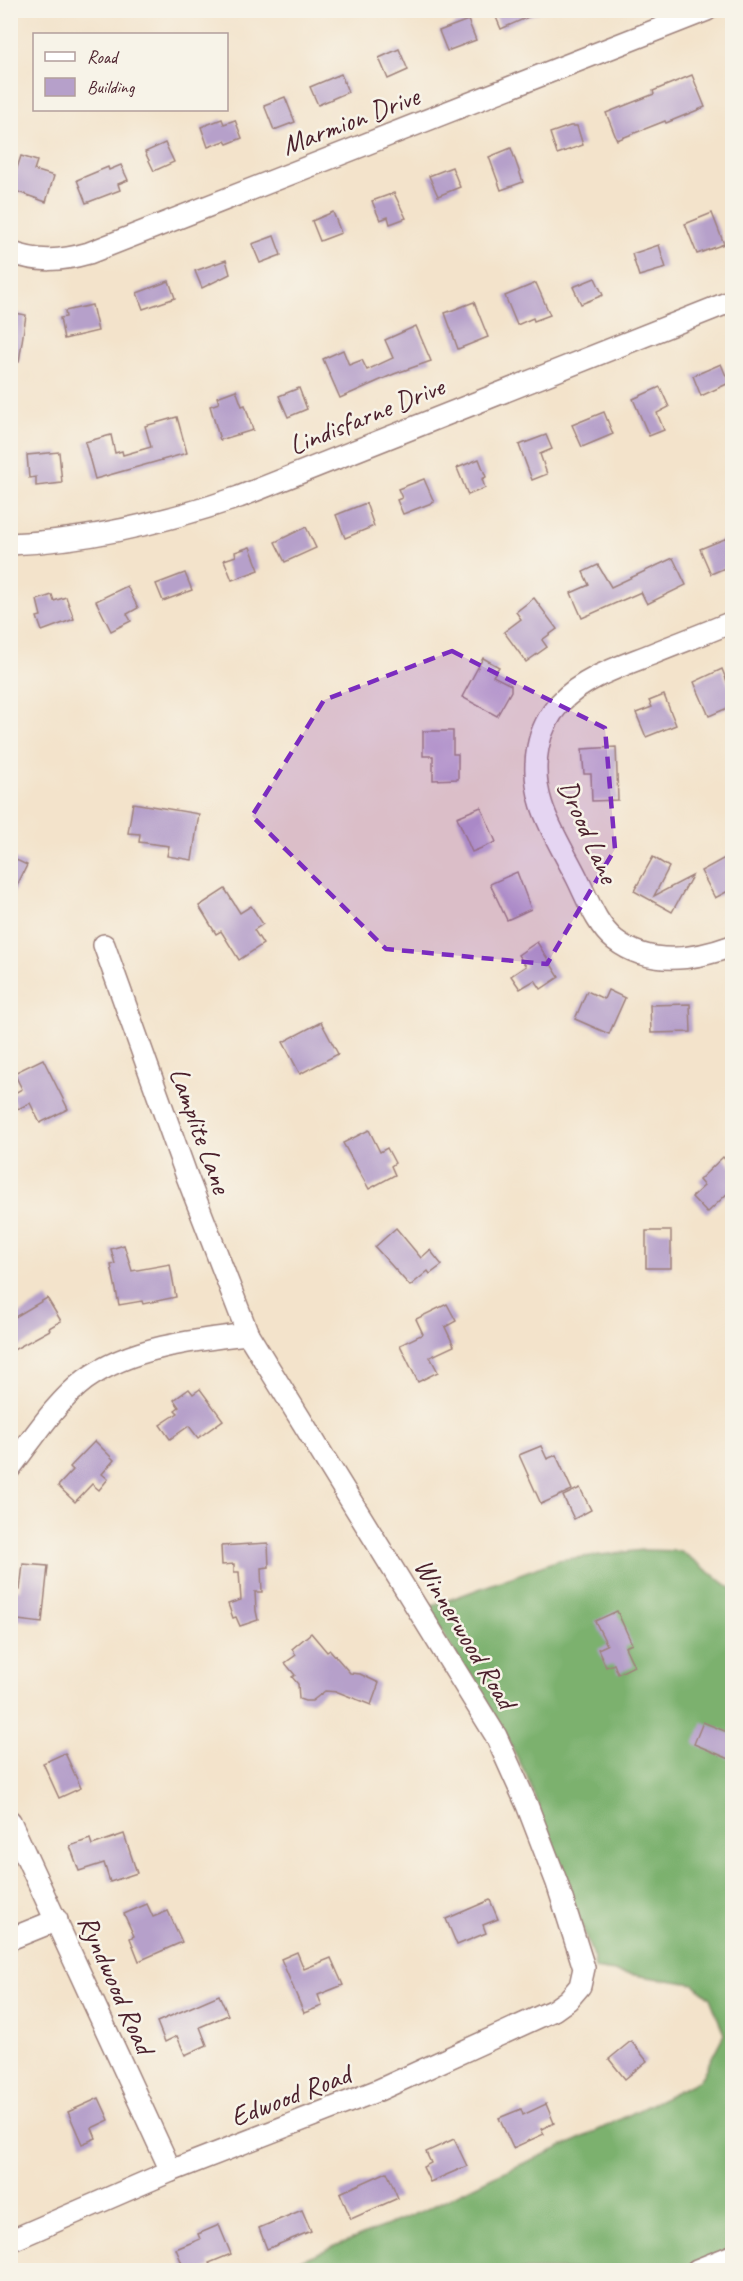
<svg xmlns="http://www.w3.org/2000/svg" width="743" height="2281" font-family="Caveat,sans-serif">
	<rect width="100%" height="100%" fill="#f7f3e8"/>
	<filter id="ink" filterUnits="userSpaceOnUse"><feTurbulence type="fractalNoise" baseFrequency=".0167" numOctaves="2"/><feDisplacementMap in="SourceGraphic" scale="12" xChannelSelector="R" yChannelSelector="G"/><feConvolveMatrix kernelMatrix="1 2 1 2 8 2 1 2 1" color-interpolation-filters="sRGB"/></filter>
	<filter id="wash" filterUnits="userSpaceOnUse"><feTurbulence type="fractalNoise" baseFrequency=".008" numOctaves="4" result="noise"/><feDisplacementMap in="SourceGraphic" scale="24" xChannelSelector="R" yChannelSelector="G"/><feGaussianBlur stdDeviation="1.35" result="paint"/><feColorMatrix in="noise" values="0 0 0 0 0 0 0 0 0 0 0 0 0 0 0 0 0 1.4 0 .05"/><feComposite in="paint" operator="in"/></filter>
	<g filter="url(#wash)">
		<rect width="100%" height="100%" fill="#f3e3cb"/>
		<path fill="#7bb16e" stroke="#62684c" stroke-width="1.5" d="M643 1550 681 1551 732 1589V2256L697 2270H276L427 2209 492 2177 578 2140 700 2080 724 2034 710 1998 694 1984 595 1969 594 1959 527 1776 505 1734 427 1608 558 1560Z"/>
		<g id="blocks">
			<g fill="#b6a0ca">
				<path d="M493 10H544L501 29Z"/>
				<path d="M468 20 476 40 447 51 439 31Z"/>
				<path d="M399 49 408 70 388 79 379 58Z"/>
				<path d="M341 74 348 92 318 105 310 87Z"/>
				<path d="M692 75 705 107 666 123 665 121 617 140 606 113 654 94 653 91Z"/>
				<path d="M285 97 295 122 274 130 264 105Z"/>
				<path d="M222 119 224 124 235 120 242 138 227 144 225 141 208 147 201 127Z"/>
				<path d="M570 126H577L583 145 557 154 550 133Z"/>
				<path d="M165 143 174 162 154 171 145 152Z"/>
				<path d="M511 148 523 182 501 190 489 157Z"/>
				<path d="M21 156 37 161 34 170 54 176 46 202 10 189Z"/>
				<path d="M121 165 128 180 118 184 120 190 86 203 77 180 108 167 109 170Z"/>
				<path d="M452 167 460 187 438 196 429 176Z"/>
				<path d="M394 193 406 218 390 224 388 217 380 220 372 201Z"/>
				<path d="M333 212 341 233 320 241 312 221Z"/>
				<path d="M712 213 724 244 697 254 685 224Z"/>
				<path d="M274 236 281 255 260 263 252 244Z"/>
				<path d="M659 245 666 268 639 276 632 254Z"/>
				<path d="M226 260 230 274 202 288 195 271Z"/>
				<path d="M595 278 603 295 581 304 573 287Z"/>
				<path d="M169 281 175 298 143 309 137 293Z"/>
				<path d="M536 283 550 315 534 321 533 318 517 325 505 296Z"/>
				<path d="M474 302 488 337 458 349 445 313Z"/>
				<path d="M92 305 98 331 64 339 60 318 66 317 65 311Z"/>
				<path d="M10 312 26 315 19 362 10 361Z"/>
				<path d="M416 326 431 361 394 374 340 398 323 359 343 350 349 365 362 360 367 370 393 358 385 340Z"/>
				<path d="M721 364 729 383 701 396 693 376Z"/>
				<path d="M660 387 669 407 657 413 664 430 649 436 633 399Z"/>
				<path d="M299 388 307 409 288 417 279 396Z"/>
				<path d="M236 390 242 406 245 405 253 430 220 440 210 406 219 403 217 397Z"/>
				<path d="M604 412 613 434 582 447 572 425Z"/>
				<path d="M177 417 187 453 95 479 85 442 111 435 115 453 122 451 123 455 151 447 145 426Z"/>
				<path d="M546 435 552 449 540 454 547 474 532 480 519 445Z"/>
				<path d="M59 452 62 483 36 486V477L29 478 27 455Z"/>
				<path d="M479 459 486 477 482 479 485 488 468 495 457 468Z"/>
				<path d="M424 479 434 502 403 514 397 500 402 498 398 489Z"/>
				<path d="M366 503 374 526 345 538 336 515Z"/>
				<path d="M306 527 316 548 285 562 275 542Z"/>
				<path d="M732 536V565L711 574 700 549Z"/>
				<path d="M250 547 259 570 232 580 224 560 236 556 235 552Z"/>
				<path d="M673 558 686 585 647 604 641 592 582 618 571 593 589 585 583 572 598 565 611 587Z"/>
				<path d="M185 573 192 590 163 601 156 584Z"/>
				<path d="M127 586 138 608 127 614 131 621 111 631 96 601Z"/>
				<path d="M52 595 54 601 66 597 74 619 42 631 37 617 41 616 37 600Z"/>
				<path d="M534 598 557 629 542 640 547 647 526 662 504 632 521 619 516 612Z"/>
				<path d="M483 658 499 667 493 676 511 685V691L497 716 462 697Z"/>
				<path d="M722 669 732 694V706L709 716 694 682Z"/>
				<path d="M664 695 676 725 646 737 636 713 652 707 649 701Z"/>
				<path d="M423 731H453V754H458V779L433 780V756H423Z"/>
				<path d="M616 747 618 800 592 801 591 774H584L582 749Z"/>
				<path d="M133 803 199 814 192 860 167 856 169 846 139 842 140 834 128 833Z"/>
				<path d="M481 807 496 842 472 852 457 817Z"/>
				<path d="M732 854V889L715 898 701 871Z"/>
				<path d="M10 857 27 865 10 900Z"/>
				<path d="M653 857 669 867 654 896 692 876 672 912 634 891Z"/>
				<path d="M517 872 531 909 507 920 490 884Z"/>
				<path d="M225 889 240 913 251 906 263 924 254 930 263 944 239 960 221 931 216 934 199 906Z"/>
				<path d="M537 942 559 977 541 989 535 980 520 989 511 976 526 966 518 955Z"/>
				<path d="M608 990 625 998 609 1034 575 1019 587 991 604 999Z"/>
				<path d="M690 1004 691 1032 651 1033 650 1005Z"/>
				<path d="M321 1022 338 1054 300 1074 283 1042Z"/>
				<path d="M43 1059 68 1109 40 1123 30 1103 18 1109 11 1095 22 1089 14 1073Z"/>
				<path d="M369 1130 380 1152 387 1148 395 1163 391 1166 395 1175 369 1189 343 1143Z"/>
				<path d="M723 1157 732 1167V1189L707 1213 692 1197 704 1186 699 1180Z"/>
				<path d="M396 1228 421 1258 430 1250 442 1265 430 1274 428 1271 410 1286 375 1247Z"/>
				<rect x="646" y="1231" width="25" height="37"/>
				<path d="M124 1245 132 1271 170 1264 176 1297 143 1304 142 1301 119 1305 111 1265 115 1264 111 1249Z"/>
				<path d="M47 1298 61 1321 49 1328 50 1330 10 1352V1320Z"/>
				<path d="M447 1304 456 1321 445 1327 454 1346 430 1357 438 1372 418 1382 400 1345 423 1334 416 1319Z"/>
				<path d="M189 1389 193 1394 200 1389 223 1420 198 1438 189 1426 170 1439 160 1425 178 1413 175 1410 179 1407 174 1400Z"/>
				<path d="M95 1441 114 1460 102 1474 108 1479 99 1490 92 1484 75 1502 58 1486 73 1470 70 1467Z"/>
				<path d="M541 1446 547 1459 556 1455 572 1490 541 1504 519 1455Z"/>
				<path d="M580 1488 591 1510 574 1519 563 1496Z"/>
				<path d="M268 1543 269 1567 261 1568 262 1592H255L256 1611 258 1620 240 1626 236 1617 233 1618 228 1604 241 1600 239 1572H234V1564L222 1565 221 1546Z"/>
				<path d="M23 1564 48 1566 42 1623 10 1619V1589L20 1590Z"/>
				<path d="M617 1611 632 1644 625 1647 634 1666 618 1674 614 1664 606 1667 598 1649 607 1645 595 1621Z"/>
				<path d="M311 1633 327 1652 330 1650 350 1673 360 1674 379 1683 371 1705 338 1692 325 1691 312 1701H305L299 1699 298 1684 292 1677 295 1675 285 1663 296 1655 292 1649Z"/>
				<path d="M703 1722 732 1734V1760L694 1744Z"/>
				<path d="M65 1753 81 1788 59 1798 43 1763Z"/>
				<path d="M124 1834 137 1873 110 1882 104 1863 79 1871 70 1846 90 1839 92 1845Z"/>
				<path d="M490 1900 498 1919 483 1925 486 1933 457 1945 446 1919Z"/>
				<path d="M147 1904 153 1917 168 1911 182 1942 139 1961 130 1938 134 1936 124 1914Z"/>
				<path d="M297 1952 304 1969 331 1958 343 1985 318 1995 322 2006 304 2013 281 1959Z"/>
				<path d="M219 1995 228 2015 200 2027 207 2045 185 2055 177 2036 165 2042 157 2022Z"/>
				<path d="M631 2041 647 2061 625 2079 609 2059Z"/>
				<path d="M99 2098 109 2120 92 2128 96 2138 82 2144 68 2112Z"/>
				<path d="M546 2104 554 2123 541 2129 544 2134 513 2148 499 2118 521 2109 523 2115Z"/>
				<path d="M454 2139 467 2166 430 2182 423 2167 431 2163 426 2152Z"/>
				<path d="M387 2172 398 2198 351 2219 340 2193Z"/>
				<path d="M302 2210 311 2231 267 2249 259 2228Z"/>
				<path d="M219 2225 231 2254 209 2263 211 2266 201 2271H185L176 2249 200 2239 198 2234Z"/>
			</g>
		</g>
	</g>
	<g filter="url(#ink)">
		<use href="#blocks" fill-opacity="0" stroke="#9e817b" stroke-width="1.5"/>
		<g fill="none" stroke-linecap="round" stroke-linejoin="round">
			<defs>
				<g id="minor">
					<path d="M10 252C38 263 61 261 89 253L707 10"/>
					<path d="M10 544C89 541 166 522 239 497L732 301"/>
					<path d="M732 622C706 633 679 643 652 654 622 666 583 678 560 703 549 715 541 731 538 747 528 799 555 834 577 878 587 898 597 926 615 940 650 967 694 960 732 946"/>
					<path d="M10 1468C33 1439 55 1403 85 1380 130 1347 194 1340 248 1334"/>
					<path d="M10 1821 171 2171"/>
					<path d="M10 1939 57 1920"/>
					<path d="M10 2241 171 2171 379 2090 554 2010 568 2000 580 1986 584 1968 557 1883 527 1805 496 1736 248 1334 186 1174 104 945"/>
					<path d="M697 2270 732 2256"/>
				</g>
			</defs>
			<use href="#minor" stroke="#9e817b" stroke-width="24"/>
			<use href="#minor" stroke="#fff" stroke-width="21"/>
		</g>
	</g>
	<path fill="#7b2cbf" fill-opacity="0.2" stroke="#7b2cbf" stroke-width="4.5" stroke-dasharray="12 8" stroke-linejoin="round" d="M452 651 605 728 615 849 547 964 386 949 252 816 324 700Z"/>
	<g text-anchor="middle" stroke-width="5" stroke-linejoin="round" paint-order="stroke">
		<g font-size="28" fill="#4a1f2b" stroke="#f7f3e8">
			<text transform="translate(350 120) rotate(-21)" y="10">Marmion Drive</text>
			<text transform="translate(366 415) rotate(-22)" y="10">Lindisfarne Drive</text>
			<text transform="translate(589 831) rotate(66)" y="10">Drood Lane</text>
			<text transform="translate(201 1130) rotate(70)" y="10">Lamplite Lane</text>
			<text transform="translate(466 1633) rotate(59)" y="10">Winnerwood Road</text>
			<text transform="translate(117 1984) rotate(66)" y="10">Ryndwood Road</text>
			<text transform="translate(290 2095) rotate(-21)" y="10">Edwood Road</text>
		</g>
	</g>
	<rect width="743" height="2281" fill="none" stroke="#f7f3e8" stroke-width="36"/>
	<rect x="33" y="33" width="195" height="78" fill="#f7f3e8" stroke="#b29e9c" stroke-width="1.5"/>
	<rect x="45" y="52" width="30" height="9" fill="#ffffff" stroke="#b29e9c" stroke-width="1.5"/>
	<text x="87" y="63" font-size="18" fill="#4a1f2b">Road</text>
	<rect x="45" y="78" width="30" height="18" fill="#b6a0ca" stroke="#b29e9c" stroke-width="1.5"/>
	<text x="87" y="93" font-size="18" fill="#4a1f2b">Building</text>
</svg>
